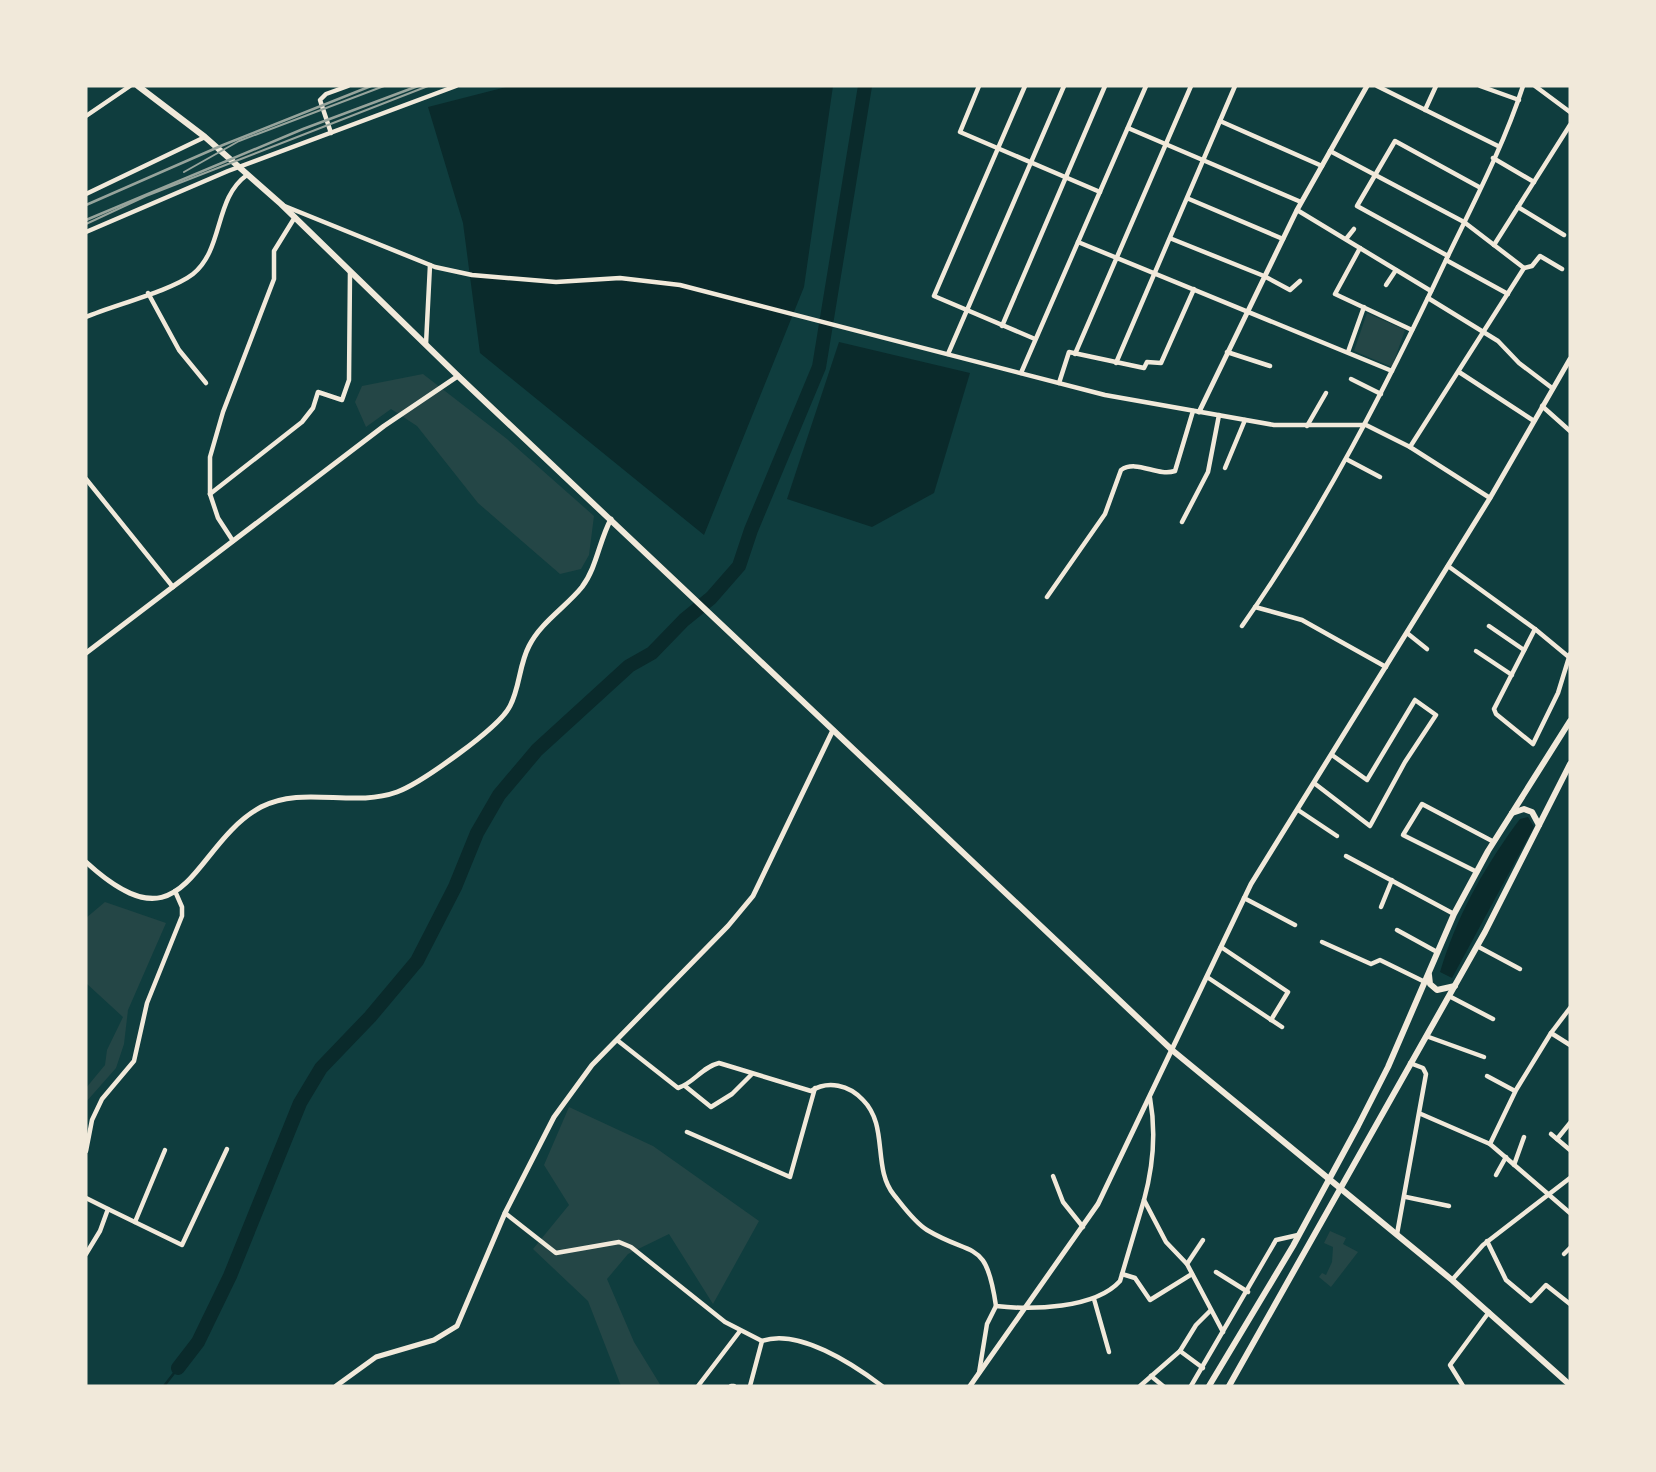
<svg xmlns="http://www.w3.org/2000/svg" width="1656" height="1472" font-family="'Zilla Slab',serif">
	<rect width="100%" height="100%" fill="#0f3d3e"/>
	<g fill="#244646">
		<path d="M1367 313 1405 330 1392 367 1354 351Z"/>
		<path d="M423 374 507 439 594 516 589 555 581 569 560 574 478 503 417 426 391 409 366 427 355 402 362 386Z"/>
		<path d="M105 902 166 923 128 1010 124 1044 116 1068 86 1102V1088L105 1065 107 1050 123 1017 86 983V918Z"/>
		<path d="M569 1107 653 1146 759 1221 713 1304 669 1234 628 1254 607 1279 634 1342 661 1386H621L588 1301 533 1249 569 1205 544 1165Z"/>
		<path d="M1330 1231 1346 1238 1343 1244 1358 1252 1331 1287 1319 1277 1322 1273 1326 1275 1332 1262 1333 1247 1324 1243Z"/>
	</g>
	<g fill="#0a2a2b">
		<path d="M510 86H833L804 287 704 535 480 353 463 223 428 107Z"/>
		<path d="M839 342 970 373 934 493 872 527 787 499Z"/>
		<path d="M1528 817 1534 827 1452 978 1440 972C1456 918 1481 873 1514 827L1520 819Z"/>
	</g>
	<g fill="none" stroke-linecap="round" stroke-linejoin="round">
		<path stroke="#0a2a2b" stroke-width="2.5" d="M164 1386 178 1368"/>
		<path stroke="#0a2a2b" stroke-width="14" d="M178 1368 198 1342 230 1276 300 1103 321 1068 370 1017 417 961 455 887 477 833 499 795 537 750 629 666 652 653 684 620 711 598 739 566 751 530 819 367 865 86"/>
		<g stroke="#f1e9da" stroke-width="4.5">
			<path d="M979 86 960 132 1100 192"/>
			<path d="M1025 86 934 296 1035 339"/>
			<path d="M1377 86 1498 146"/>
			<path d="M1480 86 1519 100"/>
			<path d="M1535 86 1570 112"/>
			<path d="M1425 110 1436 86"/>
			<path d="M86 116 130 86"/>
			<path d="M1220 121 1322 166"/>
			<path d="M1128 128 1301 202"/>
			<path d="M331 133 320 100 326 94 348 86"/>
			<path d="M1330 151 1464 222 1524 268 1410 447"/>
			<path d="M1493 158 1534 182"/>
			<path d="M86 194 205 137"/>
			<path d="M1189 199 1283 239"/>
			<path d="M282 205 435 267 472 275 556 282 620 278 680 285 1105 395 1274 425H1366L1410 447 1490 498"/>
			<path d="M1518 207 1564 235"/>
			<path d="M1297 210 1431 291"/>
			<path d="M86 232 228 171 456 86"/>
			<path d="M1172 239 1264 276 1290 290 1300 281"/>
			<path d="M1346 239 1354 229"/>
			<path d="M1078 242 1392 371"/>
			<path d="M1494 245 1570 125"/>
			<path d="M1360 248 1335 294 1412 330"/>
			<path d="M1448 256 1357 206 1395 141 1479 187"/>
			<path d="M1446 260 1508 294"/>
			<path d="M1524 268 1532 266 1540 256 1562 269"/>
			<path d="M1386 285 1396 270"/>
			<path d="M148 293 179 350 206 383"/>
			<path d="M1428 298 1498 341 1519 363 1552 388"/>
			<path d="M86 317C114 305 171 291 193 274 224 249 214 198 247 175"/>
			<path d="M1002 326 1105 86"/>
			<path d="M426 344 430 265"/>
			<path d="M1227 352 1270 366"/>
			<path d="M1348 352 1364 307"/>
			<path d="M948 354 1064 86"/>
			<path d="M1075 354 1191 86"/>
			<path d="M1116 363 1235 86"/>
			<path d="M1459 372 1534 421"/>
			<path d="M1021 373 1146 86"/>
			<path d="M1351 379 1381 394"/>
			<path d="M1059 383 1069 352 1144 368 1147 362 1161 363 1194 289"/>
			<path d="M1542 406 1570 431"/>
			<path d="M1307 426 1326 393"/>
			<path d="M1346 459 1380 477"/>
			<path d="M1225 468 1245 420"/>
			<path d="M86 479 173 587"/>
			<path d="M210 494 302 422 313 408 318 392 342 400 349 380 350 271"/>
			<path d="M1182 522 1208 472 1219 415"/>
			<path d="M233 541 218 518 210 494V457L223 412 274 279V251L295 217"/>
			<path d="M1448 566 1535 629 1570 658"/>
			<path d="M1047 597 1105 514 1121 470C1137 459 1157 477 1175 471L1193 411"/>
			<path d="M1255 607 1302 620 1386 667"/>
			<path d="M1242 626C1323 511 1386 387 1446 260 1473 204 1504 145 1523 86"/>
			<path d="M1489 626 1524 650"/>
			<path d="M1535 629 1494 709 1496 714 1533 744 1558 693 1570 654"/>
			<path d="M1407 633 1427 649"/>
			<path d="M1476 651 1512 675"/>
			<path d="M1314 783 1370 826 1405 762 1436 715 1415 700 1367 780 1332 755"/>
			<path d="M1298 810 1337 836"/>
			<path d="M1346 856 1454 914"/>
			<path d="M1477 872 1403 835 1422 804 1494 842"/>
			<path d="M1244 898 1295 925"/>
			<path d="M1381 907 1392 880"/>
			<path d="M1397 930 1437 952"/>
			<path d="M1322 942 1371 964 1380 960 1425 982"/>
			<path d="M1477 946 1520 969"/>
			<path d="M1221 947 1288 992 1271 1020"/>
			<path d="M1207 977 1282 1027"/>
			<path d="M1449 996 1493 1019"/>
			<path d="M1551 1033 1570 1008"/>
			<path d="M1426 1036 1484 1057"/>
			<path d="M617 1040 678 1088C694 1083 702 1067 719 1063L811 1091C828 1080 849 1085 863 1100 889 1126 872 1168 894 1195 903 1206 914 1222 927 1230 974 1258 986 1238 996 1306 1031 1310 1095 1309 1120 1281L1144 1200"/>
			<path d="M1487 1076 1515 1091"/>
			<path d="M685 1086 711 1107 732 1094 752 1074"/>
			<path d="M1150 1098C1156 1131 1153 1167 1144 1200L1166 1242 1187 1264 1223 1332"/>
			<path d="M1421 1114 1490 1144 1570 1213"/>
			<path d="M687 1132 790 1177 815 1088"/>
			<path d="M1551 1134 1570 1150"/>
			<path d="M1557 1139 1570 1123"/>
			<path d="M1490 1144 1516 1090 1551 1033 1570 1045"/>
			<path d="M86 1151 92 1120 102 1099 134 1061 147 1003 182 916V907L175 891"/>
			<path d="M1514 1165 1524 1137"/>
			<path d="M1496 1175 1506 1157"/>
			<path d="M1053 1176 1063 1202 1083 1227"/>
			<path d="M1406 1197 1449 1206"/>
			<path d="M86 1198 108 1209 100 1231 86 1254"/>
			<path d="M108 1209 182 1245 227 1149"/>
			<path d="M505 1213 556 1253 619 1242 631 1247 725 1322 762 1341C798 1328 853 1364 882 1386"/>
			<path d="M135 1222 165 1150"/>
			<path d="M1397 1234 1426 1074 1423 1068 1410 1063"/>
			<path d="M1487 1241 1506 1280 1531 1301 1546 1285 1570 1304"/>
			<path d="M1564 1254 1570 1248"/>
			<path d="M1187 1264 1203 1240"/>
			<path d="M1216 1272 1248 1292"/>
			<path d="M1122 1274 1135 1278 1150 1300 1192 1274"/>
			<path d="M1452 1280 1483 1245 1570 1178"/>
			<path d="M1094 1299 1109 1352"/>
			<path d="M1203 1368 1180 1351 1196 1325 1210 1311"/>
			<path d="M979 1373 987 1324 996 1306"/>
			<path d="M1151 1376 1163 1386"/>
			<path d="M698 1386 740 1331"/>
			<path d="M731 1386H734"/>
			<path d="M750 1386 762 1341"/>
			<path d="M1140 1386 1180 1351"/>
			<path d="M1191 1386 1276 1240 1298 1235"/>
			<path d="M1463 1386 1450 1365 1489 1312"/>
		</g>
		<g stroke="#f1e9da" stroke-width="5">
			<path d="M1199 412 1297 210 1367 86"/>
			<path d="M86 653 384 426 458 376"/>
			<path d="M86 862C187 955 191 845 261 807 303 785 353 808 397 792 421 783 499 728 510 706 520 687 519 665 529 646 541 622 566 607 582 587 597 567 599 541 611 519"/>
			<path d="M336 1386 376 1357 434 1340 457 1326 505 1213 554 1117 592 1065 728 926 753 896 833 730"/>
			<path d="M970 1386 1098 1204 1251 884 1490 498 1570 359"/>
		</g>
		<path stroke="#f1e9da" stroke-width="6" d="M138 86 205 137 281 204 458 376 1172 1050 1452 1280 1570 1385"/>
		<g stroke="#f1e9da" stroke-width="6">
			<path d="M1512 813 1524 809 1532 812 1539 825"/>
			<path d="M1429 975 1430 984 1437 990 1455 986"/>
			<path d="M1209 1386 1293 1246 1358 1126 1388 1067 1454 914 1488 851 1570 721"/>
			<path d="M1229 1386 1485 932 1570 764"/>
		</g>
		<g stroke="#97a49c" stroke-width="2">
			<path d="M184 172 239 141 384 86"/>
			<path d="M86 224 146 196 428 86"/>
		</g>
		<g stroke="#97a49c" stroke-width="2.5">
			<path d="M86 205 223 145 371 86"/>
			<path d="M86 220 303 129 418 86"/>
		</g>
	</g>
	<rect width="1656" height="1472" fill="none" stroke="#f1e9da" stroke-width="175"/>
</svg>
